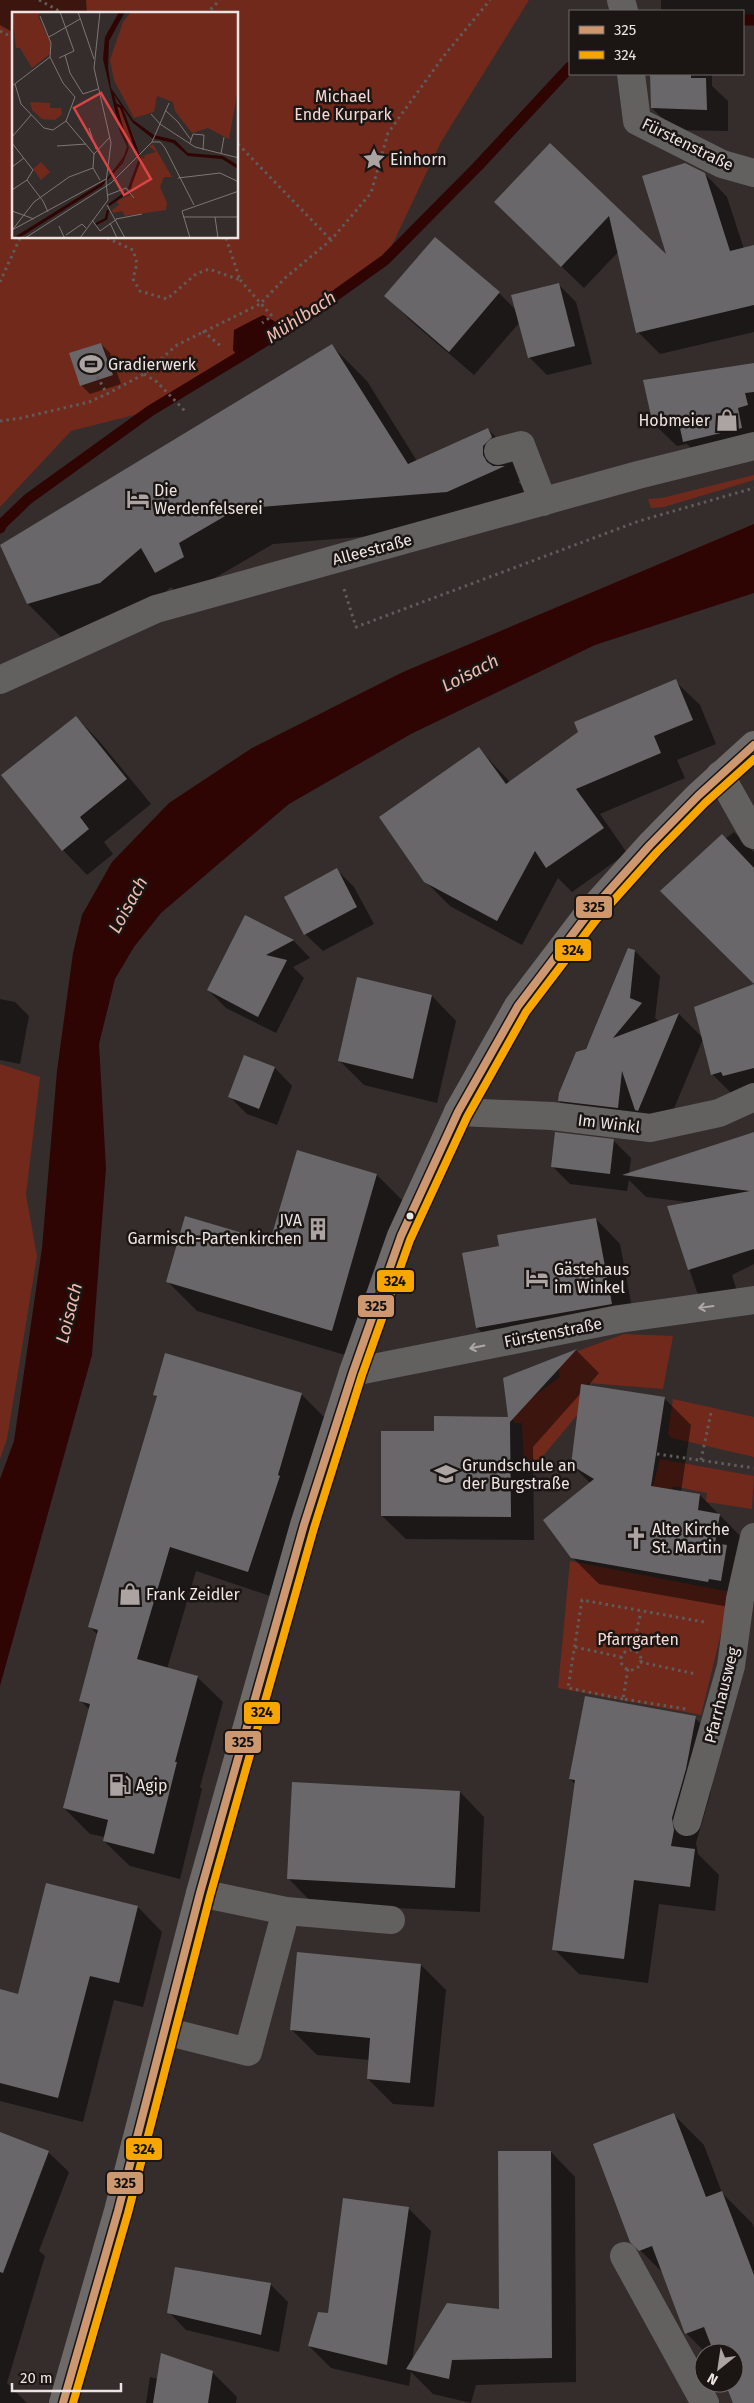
<svg xmlns="http://www.w3.org/2000/svg" width="754" height="2403" font-family="'Fira Sans',sans-serif">
	<rect width="100%" height="100%" fill="#342d2c"/>
	<g fill="#71291c" fill-rule="evenodd">
		<path d="M0 0H529L441 142 385 260 305 317 150 411 71 431 0 507ZM14 14H238V238H14Z"/>
		<path d="M754 475V480L664 507 651 508 648 499 662 498Z"/>
		<path d="M0 1064 40 1077 26 1195 37 1256 7 1439 0 1459Z"/>
		<path d="M624 1334 673 1336 663 1389 588 1383 582 1409 538 1462 524 1466 522 1423H515L511 1417 519 1412 534 1396 560 1377 556 1359Z"/>
		<path d="M673 1399 754 1417V1457L672 1438 668 1434Z"/>
		<path d="M660 1459 754 1476 752 1509 706 1502 707 1493 673 1486 669 1501 650 1498Z"/>
		<path d="M570 1561 731 1592 701 1715 558 1688Z"/>
	</g>
	<g fill="#2f0504">
		<path d="M263 315 276 322 305 317 239 358 233 350 234 330Z"/>
		<path d="M754 524V593L595 645 411 734 289 804 161 913 134 947 115 979 99 1044 106 1168 92 1355 0 1686V1479L14 1441 42 1248 57 1071 73 953 82 915 112 862 169 803 252 748 403 672Z"/>
	</g>
	<g fill="#0007">
		<path d="M0 0H86L87 14H14V33L0 25Z"/>
		<path d="M661 0H754V18L743 17V11H661Z"/>
		<path d="M652 74H712V86L728 101V131L674 130 652 108Z"/>
		<path d="M550 145 669 258 705 174 727 197 744 249 754 246V332L660 354 638 332 619 251 584 288 517 224Z"/>
		<path d="M558 284 576 302 592 364 547 375 529 357 519 323 474 375 411 321 386 296 499 293 516 310Z"/>
		<path d="M101 344 110 353 121 384 90 394 81 385Z"/>
		<path d="M332 346 367 381 417 461 488 429 523 465 526 473 518 482 539 502 483 527 273 544 213 579 191 608 171 587 135 618 63 639 28 604Z"/>
		<path d="M754 364V452L706 463 687 444 677 446 654 424Z"/>
		<path d="M675 681 700 705 716 744 677 760 685 778 600 814 627 853 572 892 558 878 522 945 450 906 425 881 479 749 510 782Z"/>
		<path d="M76 717 100 742 151 804 104 842 113 854 87 875 63 850Z"/>
		<path d="M734 832 754 852V982L725 839Z"/>
		<path d="M337 870 354 887 374 924 323 951 305 934Z"/>
		<path d="M245 916 294 941 310 958 293 967 304 978 276 1033 226 1008 208 990Z"/>
		<path d="M635 951 660 976 655 1018 659 1022 679 1014 703 1038 754 986V1095L734 1096 712 1074 703 1039 663 1135 584 1125 559 1101Z"/>
		<path d="M358 979 432 996 456 1021 437 1103 364 1085 339 1060Z"/>
		<path d="M0 999 15 1002 29 1016 20 1064 0 1060Z"/>
		<path d="M245 1057 275 1068 292 1086 277 1125 247 1114 229 1096Z"/>
		<path d="M754 1132V1264L732 1275 743 1311 719 1314 697 1292 668 1206 688 1202 646 1197 629 1180 627 1191 570 1184 552 1166 614 1141 631 1158 629 1174Z"/>
		<path d="M297 1152 377 1175 407 1205 362 1360 197 1311 167 1281 271 1242Z"/>
		<path d="M596 1219 620 1244 636 1329 502 1352 477 1328Z"/>
		<path d="M576 1350 599 1373 588 1386 664 1398 691 1425 681 1492 700 1495 746 1542 735 1608 599 1584 572 1557 590 1483 572 1465 581 1393 533 1447 534 1540 406 1539 382 1516 436 1432 510 1418 505 1378Z"/>
		<path d="M154 1394H301L327 1420 273 1597 196 1571 167 1669 197 1677 223 1702 200 1787 202 1789 180 1879 130 1866 104 1841 105 1837 90 1834 64 1808 90 1710 80 1700 98 1635 90 1627 158 1398Z"/>
		<path d="M695 1718 720 1742 710 1795 696 1843 698 1854 719 1875 715 1911 659 1904 648 1983 579 1974 554 1949 575 1784 570 1779Z"/>
		<path d="M460 1792 484 1817 480 1912 313 1904 289 1879Z"/>
		<path d="M47 1884 138 1907 162 1932 143 2007 114 2000 83 2122 0 2101V1990L19 1995Z"/>
		<path d="M299 1953 421 1965 446 1990 434 2107 393 2104 368 2079 370 2060 317 2055 292 2030Z"/>
		<path d="M674 2115 704 2145 722 2193 752 2223 754 2228V2403H734L727 2383H734V2353H706L686 2333 664 2274 631 2241Z"/>
		<path d="M0 2134 48 2152 69 2172 39 2251 45 2256 7 2383 27 2403H0Z"/>
		<path d="M551 2152 575 2177 576 2382 476 2385 471 2403 433 2394 411 2372 409 2386 331 2368 309 2346 329 2315 408 2208 431 2231 412 2362 500 2311Z"/>
		<path d="M270 2284 288 2302 279 2352 186 2330 169 2312Z"/>
		<path d="M212 2372 237 2397 236 2403H146L150 2377 158 2379Z"/>
	</g>
	<g fill="none" stroke-linecap="round" stroke-linejoin="round">
		<g stroke="#2f0504" stroke-width="11">
			<path d="M743 20H754"/>
			<path d="M0 528 2 524 28 499 150 411 305 317 385 260 478 166 570 67"/>
		</g>
	</g>
	<g fill="#696769">
		<path d="M650 74H691V78H706L707 110 651 108Z"/>
		<path d="M550 143 666 254 642 176 685 163 705 173 730 251 754 245V305L636 333 609 216 561 267 494 202Z"/>
		<path d="M435 237 500 292 449 352 384 296Z"/>
		<path d="M559 283 575 346 528 358 511 295Z"/>
		<path d="M101 343 113 375 80 386 69 353Z"/>
		<path d="M332 344 408 464 488 428 492 437 483 446V455L487 462 493 466H505L447 492 237 509 179 543 184 557 155 573 141 548 100 583 27 604 0 545Z"/>
		<path d="M754 363V392L745 393 748 405 738 408 742 428 683 442 678 419 653 425 643 380Z"/>
		<path d="M676 679 693 720 654 736 661 753 576 789 604 828 546 868 535 851 497 921 424 882 379 817 479 747 506 784 578 732 574 722Z"/>
		<path d="M76 716 127 779 80 817 89 829 62 851 1 775Z"/>
		<path d="M722 834 754 868V984L660 891Z"/>
		<path d="M337 868 357 907 304 935 284 897Z"/>
		<path d="M245 915 294 940 266 955 287 960 258 1017 207 990Z"/>
		<path d="M628 948 635 950 630 998 642 1003 613 1038 679 1013 638 1111 635 1110 622 1071 618 1108 558 1101 559 1093 576 1052 586 1049Z"/>
		<path d="M357 977 432 995 413 1079 338 1061Z"/>
		<path d="M754 984V1068L723 1076 721 1072 711 1075 694 1007Z"/>
		<path d="M244 1055 275 1067 259 1109 228 1097Z"/>
		<path d="M555 1132 614 1139 610 1174 551 1167Z"/>
		<path d="M754 1132V1249L688 1270 667 1206 750 1191 622 1175Z"/>
		<path d="M297 1150 377 1174 332 1331 166 1282 185 1216 270 1241Z"/>
		<path d="M596 1218 612 1304 476 1328 462 1253 499 1246 497 1235Z"/>
		<path d="M577 1349 510 1422 511 1517 381 1516V1431H434V1416L508 1417 503 1378Z"/>
		<path d="M165 1353 302 1393 278 1475 280 1476 248 1572 170 1547 137 1659 198 1676 175 1762H177L154 1854 103 1841 108 1820 63 1808 90 1704 79 1701 98 1630 88 1627 157 1396 153 1395Z"/>
		<path d="M581 1384 665 1397 651 1486 700 1494 698 1510 720 1514 715 1543 727 1545 721 1581 709 1579 708 1582 571 1558 543 1520 594 1479 571 1465Z"/>
		<path d="M585 1696 696 1716 686 1769 672 1818 674 1830 671 1846 695 1849 690 1887 634 1880 624 1959 552 1950 575 1780 569 1779Z"/>
		<path d="M292 1782 460 1791 455 1888 287 1879Z"/>
		<path d="M46 1883 138 1906 119 1983 90 1976 58 2098 0 2083V1989L18 1994Z"/>
		<path d="M297 1952 421 1964 410 2083 367 2079 370 2038 290 2030Z"/>
		<path d="M674 2113 706 2197 722 2191 754 2275V2403H733L725 2383H734V2353H714L704 2327 685 2334 652 2246 639 2251 630 2242 593 2144Z"/>
		<path d="M0 2132 49 2151 3 2273 0 2272Z"/>
		<path d="M498 2151H551L552 2358 452 2360 449 2379 406 2369 447 2303 499 2309Z"/>
		<path d="M343 2198 409 2207 387 2365 308 2346 318 2312 328 2313Z"/>
		<path d="M175 2267 271 2283 261 2335 167 2313Z"/>
		<path d="M161 2353 213 2371 208 2403H153Z"/>
	</g>
	<g fill="none" stroke-linecap="round" stroke-linejoin="round">
		<g stroke="#5f5c5b" stroke-width="3" stroke-dasharray="2.5 4" stroke-linecap="butt">
			<path d="M39 0 63 13"/>
			<path d="M206 14 220 0"/>
			<path d="M0 31 14 38"/>
			<path d="M238 144 331 240"/>
			<path d="M107 238 133 250 137 263 133 279 140 291 167 299 196 274 209 269 240 280 226 238"/>
			<path d="M240 280 272 316 262 323"/>
			<path d="M0 282 20 238"/>
			<path d="M203 331 222 347"/>
			<path d="M94 371 107 394"/>
			<path d="M144 374 157 382 185 411"/>
			<path d="M0 421 21 418 89 402 107 394 144 374 177 345 260 304 285 278 331 240 371 193 388 133 443 57 490 0"/>
			<path d="M344 589 356 627 639 521 754 488"/>
			<path d="M657 1454 754 1468"/>
			<path d="M701 1460 711 1413"/>
			<path d="M575 1647 621 1657"/>
			<path d="M632 1650 641 1612"/>
			<circle cx="631" cy="1660" r="10"/>
			<path d="M640 1662 696 1674"/>
			<path d="M628 1669 623 1699 686 1709"/>
			<path d="M623 1699 568 1688 582 1600 704 1622"/>
		</g>
		<g stroke="#636060" stroke-width="28">
			<path d="M621 0 624 11"/>
			<path d="M631 74 637 121 722 164 754 173"/>
			<path d="M498 451 521 445 543 502"/>
			<path d="M0 680 156 609 638 475 754 446"/>
			<path d="M720 775 754 835"/>
			<path d="M458 1112 552 1116 650 1128 719 1113 754 1097"/>
			<path d="M353 1372 619 1319 754 1300"/>
			<path d="M687 1822 731 1666 740 1599 754 1537"/>
			<path d="M200 1893 286 1911 391 1920"/>
			<path d="M165 2031 248 2052 286 1911"/>
			<path d="M624 2256 705 2403"/>
		</g>
		<path stroke="#6e6a6a" stroke-width="28" d="M63 2403 118 2211 200 1893 304 1525 353 1372 401 1236 458 1112 518 1006 588 914 650 845 698 796 754 745"/>
		<defs>
			<path id="bus-1" d="M63 2403 118 2211 200 1893 304 1525 353 1372 401 1236 458 1112 518 1006 588 914 650 845 698 796 754 745"/>
			<path id="bus-2" d="M73 2403 128 2213 210 1896 314 1528 362 1375 410 1240 467 1117 526 1012 596 920 657 852 705 803 754 759"/>
		</defs>
		<use href="#bus-1" stroke="#1b1514" stroke-width="11"/>
		<use href="#bus-2" stroke="#1b1514" stroke-width="11"/>
		<use href="#bus-1" stroke="#cd976f" stroke-width="8"/>
		<use href="#bus-2" stroke="#f7a600" stroke-width="8"/>
	</g>
	<defs><path id="oneway-shaft" d="M-6 0H5M1.5-3L5.5 0L1.5 3" fill="none" stroke-width="1.6" stroke-linecap="round" stroke-linejoin="round" transform="scale(1.25)"/></defs>
	<g stroke="#aea9a8">
		<use href="#oneway-shaft" transform="translate(706 1307) rotate(172)"/>
		<use href="#oneway-shaft" transform="translate(477 1347) rotate(169)"/>
	</g>
	<defs>
		<symbol id="sight-bare" viewBox="-9 -9 18 18"><path d="M0-6L1.8-2.2L6-1.7L2.9 1.2L3.7 5.4L0 3.3L-3.7 5.4L-2.9 1.2L-6-1.7L-1.8-2.2Z" fill="#aca4a2" stroke="#1b1514" stroke-width="2.5" paint-order="stroke"/></symbol>
		<symbol id="stadium-bare" viewBox="-9 -9 18 18"><path d="M0-5a6.5 5 0 1 0 0 10a6.5 5 0 1 0 0-10ZM-3.5-1.8h7v3.6h-7Z" fill="#aca4a2" stroke="#1b1514" stroke-width="2.5" paint-order="stroke"/></symbol>
		<symbol id="shop-bare" viewBox="-9 -9 18 18"><path d="M-5-2.5h2.3a2.7 3.5 0 0 1 5.4 0H5L5.5 6h-11ZM-1.5-2.5h3a1.5 2.3 0 0 0-3 0Z" fill="#aca4a2" stroke="#1b1514" stroke-width="2.5" paint-order="stroke"/></symbol>
		<symbol id="hotel-bare" viewBox="-9 -9 18 18"><path d="M-6-4.5h1.5V1H6V5H4.5V3h-9V5H-6ZM-4 0a1.8 1.8 0 1 1 3.6 0ZM.5 0V-2.5h3Q6-2.5 6 0Z" fill="#aca4a2" stroke="#1b1514" stroke-width="2.5" paint-order="stroke"/></symbol>
		<symbol id="building-bare" viewBox="-9 -9 18 18"><path d="M-4-6H4V6H1V3H-1V6H-4ZM-2.5-4.3h1.7v1.8h-1.7ZM.8-4.3h1.7v1.8H.8ZM-2.5-1h1.7V.8h-1.7ZM.8-1h1.7V.8H.8Z" fill="#aca4a2" stroke="#1b1514" stroke-width="2.5" paint-order="stroke"/></symbol>
		<symbol id="school-bare" viewBox="-9 -9 18 18"><path d="M0-5L7-2L0 1L-7-2ZM-4 1L0 2.5L4 1V4Q0 6-4 4Z" fill="#aca4a2" stroke="#1b1514" stroke-width="2.5" paint-order="stroke"/></symbol>
		<symbol id="church-bare" viewBox="-9 -9 18 18"><path d="M-1.2-6h2.4v3.5h3.3v2.4h-3.3V6h-2.4V-.1h-3.3v-2.4h3.3Z" fill="#aca4a2" stroke="#1b1514" stroke-width="2.5" paint-order="stroke"/></symbol>
		<symbol id="fuel-bare" viewBox="-9 -9 18 18"><path d="M-5.5-6h7V0h2V4h1.3V-2.5L3-4.5l.8-.8L6-3V5H2.5V1h-1V6h-7ZM-4.2-4.7v3.2H.2V-4.7Z" fill="#aca4a2" stroke="#1b1514" stroke-width="2.5" paint-order="stroke"/></symbol>
	</defs>
	<g fill-rule="evenodd">
		<use href="#sight-bare" x="358" y="143" width="32" height="32"/>
		<use href="#stadium-bare" x="75" y="348" width="32" height="32"/>
		<use href="#shop-bare" x="711" y="404" width="32" height="32"/>
		<use href="#hotel-bare" x="122" y="483" width="32" height="32"/>
		<use href="#building-bare" x="302" y="1213" width="32" height="32"/>
		<use href="#hotel-bare" x="521" y="1262" width="32" height="32"/>
		<use href="#school-bare" x="430" y="1458" width="32" height="32"/>
		<use href="#church-bare" x="620" y="1522" width="32" height="32"/>
		<use href="#shop-bare" x="114" y="1578" width="32" height="32"/>
		<use href="#fuel-bare" x="104" y="1769" width="32" height="32"/>
	</g>
	<circle fill="#ece4e2" stroke="#1b1514" stroke-width="2" cx="410" cy="1216" r="4.5"/>
	<g text-anchor="middle" stroke-width="5" stroke-linejoin="round" paint-order="stroke">
		<g font-size="16" fill="#f5d9d3" stroke="#1b1514">
			<text x="343" y="102">Michael<tspan x="343" dy="18">Ende Kurpark</tspan></text>
			<text x="638" y="1645">Pfarrgarten</text>
		</g>
		<g font-size="16" fill="#ece4e2" stroke="#1b1514">
			<text transform="translate(688 144) rotate(26)" y="6">Fürstenstraße</text>
			<text transform="translate(372 549) rotate(-15)" y="6">Alleestraße</text>
			<text transform="translate(609 1123) rotate(7)" y="6">Im Winkl</text>
			<text transform="translate(553 1332) rotate(-11)" y="6">Fürstenstraße</text>
			<text transform="translate(721 1695) rotate(-76)" y="6">Pfarrhausweg</text>
		</g>
		<g font-size="16" fill="#ece4e2" stroke="#1b1514" text-anchor="start">
			<text x="390" y="165">Einhorn</text>
			<text x="108" y="370">Gradierwerk</text>
			<text x="710" y="426" text-anchor="end">Hobmeier</text>
			<text x="154" y="496">Die<tspan x="154" dy="18">Werdenfelserei</tspan></text>
			<text x="302" y="1226" text-anchor="end">JVA<tspan x="302" dy="18">Garmisch-Partenkirchen</tspan></text>
			<text x="554" y="1275">Gästehaus<tspan x="554" dy="18">im Winkel</tspan></text>
			<text x="462" y="1471">Grundschule an<tspan x="462" dy="18">der Burgstraße</tspan></text>
			<text x="652" y="1535">Alte Kirche<tspan x="652" dy="18">St. Martin</tspan></text>
			<text x="146" y="1600">Frank Zeidler</text>
			<text x="136" y="1791">Agip</text>
		</g>
		<g font-size="18" font-style="italic" fill="#efbbaf" stroke="#1b1514">
			<text transform="translate(301 317) rotate(-33)" y="6">Mühlbach</text>
			<text transform="translate(470 673) rotate(-27)" y="6">Loisach</text>
			<text transform="translate(128 905) rotate(-61)" y="6">Loisach</text>
			<text transform="translate(69 1313) rotate(-76)" y="6">Loisach</text>
		</g>
	</g>
	<g transform="translate(12 12)">
		<rect width="226" height="226" fill="#342d2c"/>
		<path d="M0 0H30L26 4 38 29 39 41 20 56 8 36H4ZM119 0H226V77L217 127 196 116 180 121 163 99 161 90 145 84 142 100 122 106 102 68 98 48 111 10ZM18 90 38 91V96H49L50 102 43 108 30 107 20 98ZM103 93 110 97 123 128 116 129 112 123ZM141 132 160 165H152L148 175 155 191 154 198 113 204 110 199 101 201 100 198 107 193 105 189 120 182V166L129 148 127 142 132 147 133 143 144 140 137 134ZM29 150 38 160 29 168 21 157Z" fill="#71291c"/>
		<path d="M107 0H113L97 29 96 55 99 76 121 108 142 123 163 128 176 141 211 144 226 153V157L210 147 176 144 161 131 140 126 121 111 102 83 117 136 111 151 90 174 7 226H1L94 168 112 144 115 134 108 120 91 47 93 25Z" fill="#2f0504"/>
		<path fill="none" stroke="#2f0504" stroke-width="2.5" d="M103 92 109 95 128 147 117 177M97 193 115 180M84 212 94 207 96 198"/>
		<path fill="none" stroke="#7e7675" stroke-width="1" d="M66 0 82 47M28 4 39 31 38 45M37 25 68 7M53 43 58 61 71 82 86 77M47 46 62 39 48 0M3 72 9 92 32 116 41 118 54 109 63 85 51 71 38 45M0 74 38 45M153 98 166 110 179 128 178 131M139 102 148 112 183 135 227 146M54 109 82 142M77 116 84 137M0 125 19 103M179 128 181 122 192 123 191 138M140 130H148L153 136 182 193M140 130 157 91M0 131 21 158 15 168 0 178M45 134 74 132M209 142 212 125M0 155 12 146M166 166 208 161 227 170M15 168 31 189 36 200M88 168 81 156 82 142 98 125M96 183 114 176 122 186M95 193 113 226M0 199 22 207M171 205H227M203 205 206 226M104 207 130 202M80 208 88 219 105 207M98 211 105 226M47 214 52 225 56 226M1 217 22 190 57 165 81 156M0 218 94 167M54 223 70 212 74 216M13 226 99 171 140 130M68 226 96 188 94 170 99 131 82 56 88 0M178 226 170 199 227 179"/>
		<path fill="#d94444" fill-opacity="0.15" stroke="#d94444" stroke-width="2.5" d="M89 81 139 167 112 183 62 96Z"/>
		<rect width="226" height="226" fill="none" stroke="#ece4e2" stroke-width="2.5"/>
	</g>
	<g stroke="#1b1514" stroke-width="2">
		<rect x="575" y="895" width="38" height="24" rx="5" fill="#cd976f"/>
		<rect x="554" y="938" width="38" height="24" rx="5" fill="#f7a600"/>
		<rect x="376" y="1269" width="39" height="24" rx="5" fill="#f7a600"/>
		<rect x="357" y="1294" width="38" height="24" rx="5" fill="#cd976f"/>
		<rect x="243" y="1701" width="38" height="24" rx="5" fill="#f7a600"/>
		<rect x="224" y="1730" width="38" height="24" rx="5" fill="#cd976f"/>
		<rect x="125" y="2137" width="38" height="24" rx="5" fill="#f7a600"/>
		<rect x="106" y="2171" width="38" height="24" rx="5" fill="#cd976f"/>
	</g>
	<g font-size="14" text-anchor="middle" font-weight="bold" fill="#111">
		<text x="594" y="912">325</text>
		<text x="573" y="955">324</text>
		<text x="395" y="1286">324</text>
		<text x="376" y="1311">325</text>
		<text x="262" y="1717">324</text>
		<text x="243" y="1747">325</text>
		<text x="144" y="2154">324</text>
		<text x="125" y="2188">325</text>
	</g>
	<rect x="569" y="10" width="175" height="65" fill="#1b1514" stroke="#6f6866"/>
	<rect x="579" y="26" width="25" height="8" fill="#cd976f" stroke="#6f6866"/>
	<text x="614" y="35" font-size="15" fill="#ece4e2">325</text>
	<rect x="579" y="51" width="25" height="8" fill="#f7a600" stroke="#6f6866"/>
	<text x="614" y="60" font-size="15" fill="#ece4e2">324</text>
	<g transform="translate(719 2368) rotate(210)"><circle r="24" fill="#1b1514" stroke="#6f6866"/>
	<path d="M0-4L9 19L0 12L-9 19Z" fill="#aca4a2"/>
	<text y="-8" font-size="14" font-weight="bold" text-anchor="middle" fill="#ece4e2">N</text>
	</g>
	<path d="M12 2383v8h109v-8" fill="none" stroke="#ece4e2" stroke-width="2.5"/>
	<text x="20" y="2383" font-size="15" fill="#ece4e2" stroke="#1b1514" stroke-width="4" paint-order="stroke">20 m</text>
</svg>
